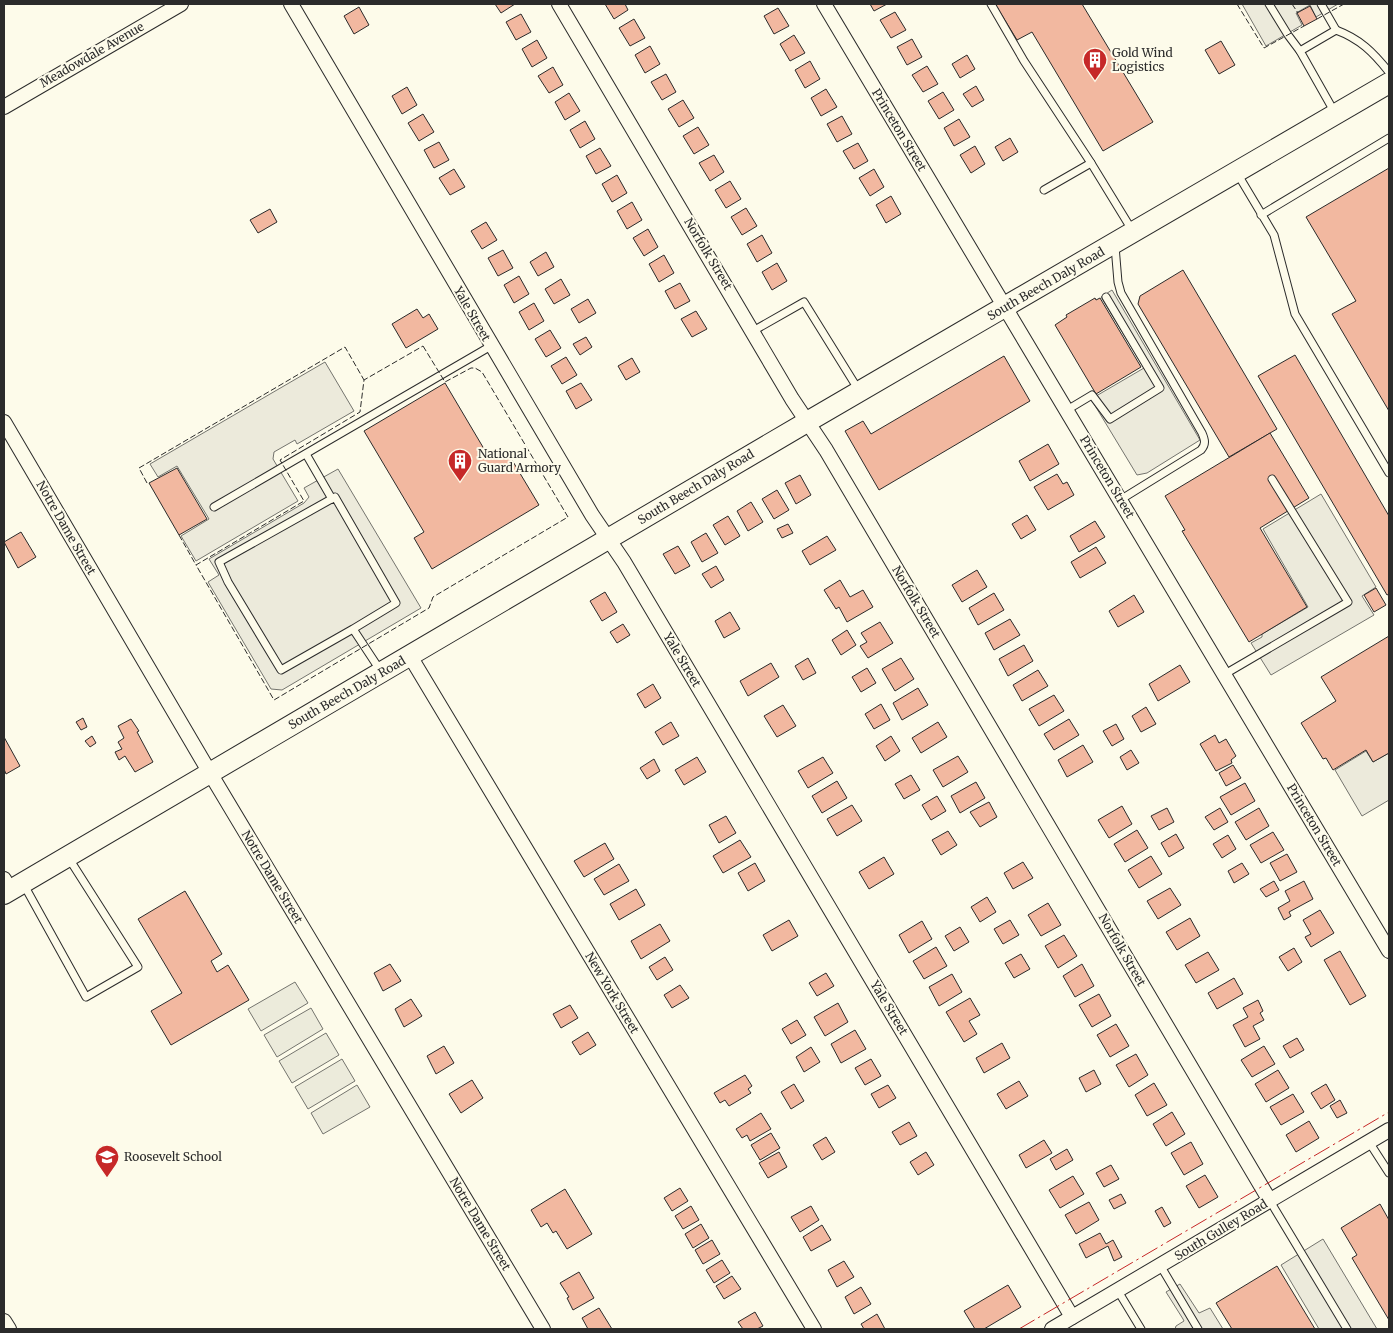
<svg xmlns="http://www.w3.org/2000/svg" width="1393" height="1333" font-family="Merriweather,serif">
	<rect width="100%" height="100%" fill="#fdfbea"/>
	<g fill="#ecebdb" stroke="#74746e">
		<path d="M295 982 308 1003 261 1031 248 1009Z"/>
		<path d="M311 1008 323 1029 277 1057 264 1035Z"/>
		<path d="M326 1033 339 1055 292 1083 279 1061Z"/>
		<path d="M342 1059 355 1081 308 1109 295 1087Z"/>
		<path d="M357 1085 370 1107 323 1134 311 1113Z"/>
	</g>
	<g fill="#eceadb" stroke="#74746e">
		<path d="M1242 4H1338L1316 17 1310 5 1296 13 1302 25 1266 46Z"/>
		<path d="M1112 290 1200 440 1147 473 1137 475 1091 399 1144 368 1101 297Z"/>
		<path d="M325 362 354 411 297 444 295 440 274 452 273 459 298 501 196 561 181 536 209 519 177 466 158 477 150 464Z"/>
		<path d="M338 469 421 608 282 690 271 689 208 582 219 575 209 559 304 503 309 497 304 488Z"/>
		<path d="M1321 494 1376 587 1362 596 1374 615 1271 675 1251 643 1262 637V634L1308 607 1263 529Z"/>
		<path d="M1366 751 1373 762 1389 753V800L1362 816 1335 770Z"/>
		<path d="M1323 1239 1377 1329H1319L1281 1265Z"/>
		<path d="M1180 1284 1199 1313 1210 1308 1223 1329H1175L1176 1326 1184 1321 1183 1319 1166 1292Z"/>
	</g>
	<g fill="#f2b8a0" stroke="#2b2b2b">
		<path d="M495 4H515L501 13Z"/>
		<path d="M605 4H625L628 10 614 19Z"/>
		<path d="M870 4H887L874 11Z"/>
		<path d="M995 4H1082L1153 122 1103 151 1032 32 1017 40Z"/>
		<path d="M1310 6 1317 19 1304 26 1297 13Z"/>
		<path d="M359 7 369 25 354 34 344 16Z"/>
		<path d="M778 8 789 26 774 34 764 16Z"/>
		<path d="M895 12 906 30 891 38 880 20Z"/>
		<path d="M521 14 531 32 516 40 506 22Z"/>
		<path d="M634 19 645 38 630 46 619 28Z"/>
		<path d="M794 35 805 53 790 61 780 44Z"/>
		<path d="M912 39 922 57 907 65 897 47Z"/>
		<path d="M537 40 547 58 532 67 522 49Z"/>
		<path d="M1221 41 1235 65 1219 74 1205 50Z"/>
		<path d="M650 46 660 64 645 73 635 55Z"/>
		<path d="M967 55 975 69 960 78 952 64Z"/>
		<path d="M810 61 820 79 805 88 795 70Z"/>
		<path d="M927 66 938 84 923 92 912 75Z"/>
		<path d="M553 67 563 85 549 93 538 76Z"/>
		<path d="M666 74 676 92 662 100 651 82Z"/>
		<path d="M976 86 984 100 972 107 963 94Z"/>
		<path d="M407 87 417 105 402 114 392 96Z"/>
		<path d="M826 89 837 107 821 116 811 98Z"/>
		<path d="M943 92 954 110 939 119 928 101Z"/>
		<path d="M569 93 580 111 565 120 555 102Z"/>
		<path d="M683 100 694 118 679 127 668 109Z"/>
		<path d="M423 114 434 132 419 141 408 123Z"/>
		<path d="M842 116 852 134 837 142 827 124Z"/>
		<path d="M959 119 970 137 954 146 944 128Z"/>
		<path d="M585 121 595 139 580 148 570 130Z"/>
		<path d="M698 127 709 145 694 154 683 136Z"/>
		<path d="M1010 138 1018 152 1003 161 995 147Z"/>
		<path d="M439 142 449 160 434 168 424 150Z"/>
		<path d="M858 143 868 161 854 169 843 151Z"/>
		<path d="M975 146 985 164 971 173 960 155Z"/>
		<path d="M600 148 611 166 596 174 586 156Z"/>
		<path d="M714 155 724 172 710 181 699 163Z"/>
		<path d="M1389 168V411L1332 314 1356 301 1306 217Z"/>
		<path d="M454 169 465 187 450 195 439 178Z"/>
		<path d="M874 169 884 187 870 196 859 178Z"/>
		<path d="M617 175 627 193 612 202 602 184Z"/>
		<path d="M730 181 741 199 726 208 715 190Z"/>
		<path d="M891 196 901 214 886 223 876 205Z"/>
		<path d="M632 202 642 220 627 229 617 211Z"/>
		<path d="M746 208 757 226 742 235 731 217Z"/>
		<path d="M270 209 277 222 258 233 250 220Z"/>
		<path d="M486 222 497 240 482 249 471 231Z"/>
		<path d="M648 229 658 247 644 256 633 238Z"/>
		<path d="M762 235 772 253 757 262 747 244Z"/>
		<path d="M503 250 513 268 498 276 488 258Z"/>
		<path d="M546 252 554 267 538 276 530 262Z"/>
		<path d="M664 255 674 273 659 282 649 264Z"/>
		<path d="M777 263 787 281 772 290 762 272Z"/>
		<path d="M1183 270 1277 429 1229 457 1138 304 1140 296Z"/>
		<path d="M519 276 529 294 514 303 504 285Z"/>
		<path d="M561 279 570 295 554 304 545 289Z"/>
		<path d="M680 283 690 301 675 309 665 291Z"/>
		<path d="M1095 298 1096 300 1100 298 1141 367 1096 394 1055 325 1067 317 1066 315Z"/>
		<path d="M588 299 596 313 579 323 571 309Z"/>
		<path d="M534 303 544 321 529 330 519 312Z"/>
		<path d="M417 309 423 318 429 314 438 329 406 348 392 324Z"/>
		<path d="M696 311 707 329 692 337 681 319Z"/>
		<path d="M550 330 561 348 546 357 535 339Z"/>
		<path d="M586 337 592 347 580 355 573 344Z"/>
		<path d="M1295 355 1389 516V594L1387 595 1258 376Z"/>
		<path d="M1004 356 1030 401 879 490 845 431 863 421 871 434Z"/>
		<path d="M566 357 577 375 562 384 551 366Z"/>
		<path d="M632 358 640 372 626 380 618 366Z"/>
		<path d="M445 383 490 459 506 450 539 505 432 569 414 538 424 532 364 431Z"/>
		<path d="M581 383 592 400 576 409 566 391Z"/>
		<path d="M1270 433 1309 498 1260 528 1307 607 1249 642 1182 531 1185 530 1165 496Z"/>
		<path d="M1048 444 1059 464 1030 481 1019 461Z"/>
		<path d="M177 468 207 519 179 535 149 483Z"/>
		<path d="M1057 474 1063 484 1067 482 1074 495 1048 510 1034 487Z"/>
		<path d="M800 475 811 495 796 504 785 483Z"/>
		<path d="M777 490 789 510 774 519 762 499Z"/>
		<path d="M751 502 763 522 748 531 737 511Z"/>
		<path d="M1027 515 1036 530 1021 539 1012 524Z"/>
		<path d="M728 516 740 536 725 545 713 525Z"/>
		<path d="M1095 521 1105 537 1079 552 1070 536Z"/>
		<path d="M788 524 793 533 782 538 777 529Z"/>
		<path d="M21 532 36 557 18 568 4 542Z"/>
		<path d="M706 533 718 553 702 562 691 542Z"/>
		<path d="M827 536 836 550 810 565 802 551Z"/>
		<path d="M678 546 690 566 675 574 663 554Z"/>
		<path d="M1096 547 1106 563 1080 578 1071 562Z"/>
		<path d="M716 566 724 580 711 588 702 574Z"/>
		<path d="M977 570 987 587 962 602 952 585Z"/>
		<path d="M840 580 850 597 863 590 873 607 847 622 839 607 836 609 824 590Z"/>
		<path d="M1376 588 1386 605 1374 612 1364 595Z"/>
		<path d="M605 592 617 612 602 621 590 601Z"/>
		<path d="M994 593 1004 610 978 625 969 608Z"/>
		<path d="M1134 595 1144 612 1118 627 1109 611Z"/>
		<path d="M730 612 740 629 724 638 715 621Z"/>
		<path d="M1010 619 1020 635 994 650 985 633Z"/>
		<path d="M880 622 893 643 868 658 860 646 867 642 861 633Z"/>
		<path d="M623 624 630 635 617 643 610 632Z"/>
		<path d="M847 630 856 645 841 655 832 640Z"/>
		<path d="M1389 636V753L1373 762 1366 750 1333 770 1326 758 1323 759 1301 723 1336 701 1321 677Z"/>
		<path d="M1024 645 1033 661 1008 676 999 659Z"/>
		<path d="M808 658 816 673 803 680 795 666Z"/>
		<path d="M901 658 914 679 895 691 882 669Z"/>
		<path d="M771 663 779 677 748 696 740 681Z"/>
		<path d="M1180 665 1190 682 1158 701 1149 684Z"/>
		<path d="M867 668 876 683 861 692 852 677Z"/>
		<path d="M1038 670 1048 686 1022 701 1013 685Z"/>
		<path d="M653 684 661 698 645 708 637 694Z"/>
		<path d="M918 688 928 705 902 720 893 703Z"/>
		<path d="M1054 695 1064 711 1039 726 1029 709Z"/>
		<path d="M881 704 890 720 874 729 865 714Z"/>
		<path d="M783 705 796 726 777 737 764 716Z"/>
		<path d="M1146 707 1156 724 1141 732 1132 716Z"/>
		<path d="M83 718 87 727 81 730 76 722Z"/>
		<path d="M131 719 139 731 137 732 153 762 135 772 125 756 119 760 115 752 122 749 118 742 124 738 118 726Z"/>
		<path d="M1069 719 1079 735 1054 750 1044 734Z"/>
		<path d="M671 722 679 736 663 745 655 732Z"/>
		<path d="M938 722 947 737 921 753 912 738Z"/>
		<path d="M1116 724 1124 739 1112 746 1103 731Z"/>
		<path d="M1215 735 1219 743 1226 739 1236 756 1231 760 1232 763 1216 771 1200 744Z"/>
		<path d="M92 736 96 743 90 747 85 741Z"/>
		<path d="M891 736 900 751 885 761 876 746Z"/>
		<path d="M4 737 20 766 6 774 4 769Z"/>
		<path d="M1083 745 1093 762 1067 777 1058 760Z"/>
		<path d="M1131 750 1139 763 1127 770 1120 757Z"/>
		<path d="M958 756 968 772 943 787 933 770Z"/>
		<path d="M697 757 706 772 684 785 675 770Z"/>
		<path d="M823 757 833 773 808 788 798 771Z"/>
		<path d="M654 759 660 771 647 779 640 768Z"/>
		<path d="M1233 765 1241 778 1226 786 1219 773Z"/>
		<path d="M911 775 920 790 904 799 895 784Z"/>
		<path d="M837 781 847 798 822 813 812 796Z"/>
		<path d="M976 782 985 798 960 813 951 796Z"/>
		<path d="M1245 783 1255 801 1231 815 1220 797Z"/>
		<path d="M937 796 946 811 931 820 922 805Z"/>
		<path d="M989 802 997 817 980 827 970 812Z"/>
		<path d="M852 805 862 821 837 836 827 819Z"/>
		<path d="M1122 806 1132 824 1109 838 1098 820Z"/>
		<path d="M1167 808 1174 822 1159 830 1151 816Z"/>
		<path d="M1220 808 1228 822 1214 830 1205 817Z"/>
		<path d="M1259 808 1269 826 1246 840 1235 822Z"/>
		<path d="M726 816 736 833 719 843 709 825Z"/>
		<path d="M1137 830 1148 848 1125 862 1114 844Z"/>
		<path d="M948 831 957 845 941 855 932 840Z"/>
		<path d="M1273 832 1284 850 1261 863 1250 845Z"/>
		<path d="M1176 834 1184 848 1169 857 1161 843Z"/>
		<path d="M1228 835 1236 849 1222 858 1213 844Z"/>
		<path d="M740 840 751 857 723 873 713 856Z"/>
		<path d="M605 843 614 859 584 877 574 861Z"/>
		<path d="M1287 854 1297 872 1280 881 1270 863Z"/>
		<path d="M1151 856 1162 874 1139 888 1128 870Z"/>
		<path d="M884 857 894 874 869 889 859 872Z"/>
		<path d="M1023 862 1033 878 1013 889 1004 873Z"/>
		<path d="M755 863 765 881 748 891 738 873Z"/>
		<path d="M1242 863 1249 874 1234 883 1228 871Z"/>
		<path d="M619 864 629 881 604 895 594 879Z"/>
		<path d="M1274 881 1279 890 1266 897 1260 889Z"/>
		<path d="M1304 881 1313 899 1289 912 1291 916 1284 920 1278 908 1290 901 1285 891Z"/>
		<path d="M1170 888 1181 905 1158 919 1147 901Z"/>
		<path d="M636 889 645 905 619 920 610 904Z"/>
		<path d="M185 891 222 954 211 961 217 972 228 965 249 1000 171 1045 151 1011 182 993 138 919Z"/>
		<path d="M987 897 996 912 980 922 971 907Z"/>
		<path d="M1048 903 1061 925 1041 936 1028 915Z"/>
		<path d="M1320 910 1334 933 1311 947 1305 937 1311 934 1303 920Z"/>
		<path d="M1190 918 1200 936 1177 950 1166 932Z"/>
		<path d="M789 920 798 936 772 951 763 935Z"/>
		<path d="M1010 920 1019 935 1003 944 994 929Z"/>
		<path d="M922 921 932 939 909 953 899 935Z"/>
		<path d="M660 924 670 941 641 959 631 941Z"/>
		<path d="M960 927 969 942 954 951 945 936Z"/>
		<path d="M1064 935 1077 956 1058 968 1045 946Z"/>
		<path d="M936 947 947 966 924 979 913 961Z"/>
		<path d="M1294 948 1302 962 1288 971 1279 957Z"/>
		<path d="M1340 951 1366 996 1350 1005 1324 960Z"/>
		<path d="M1208 952 1219 970 1196 983 1185 965Z"/>
		<path d="M1021 954 1030 969 1014 978 1005 963Z"/>
		<path d="M665 957 673 970 657 980 649 967Z"/>
		<path d="M390 964 401 981 383 991 374 973Z"/>
		<path d="M1082 964 1094 986 1075 997 1063 976Z"/>
		<path d="M826 973 834 986 817 996 809 983Z"/>
		<path d="M952 974 962 992 939 1006 929 987Z"/>
		<path d="M1234 978 1243 994 1217 1009 1208 993Z"/>
		<path d="M680 985 689 998 672 1008 664 995Z"/>
		<path d="M1099 994 1111 1016 1092 1027 1079 1005Z"/>
		<path d="M970 998 980 1015 969 1021 977 1034 964 1042 946 1012Z"/>
		<path d="M411 999 422 1016 404 1027 395 1009Z"/>
		<path d="M1258 1000 1263 1011 1260 1013 1264 1020 1253 1026 1260 1039 1245 1047 1233 1025 1248 1017 1243 1008Z"/>
		<path d="M838 1003 848 1022 825 1036 814 1017Z"/>
		<path d="M570 1005 578 1018 561 1028 553 1014Z"/>
		<path d="M797 1020 806 1035 791 1044 782 1029Z"/>
		<path d="M1116 1024 1129 1046 1110 1057 1097 1035Z"/>
		<path d="M855 1030 866 1049 841 1063 831 1044Z"/>
		<path d="M588 1032 596 1045 580 1055 572 1042Z"/>
		<path d="M1297 1038 1304 1050 1290 1058 1283 1046Z"/>
		<path d="M1002 1043 1010 1058 984 1073 976 1058Z"/>
		<path d="M444 1046 454 1063 436 1074 427 1056Z"/>
		<path d="M1264 1046 1275 1064 1252 1077 1241 1060Z"/>
		<path d="M811 1047 820 1062 804 1072 796 1057Z"/>
		<path d="M1136 1054 1148 1075 1129 1087 1116 1065Z"/>
		<path d="M871 1059 881 1076 865 1085 855 1068Z"/>
		<path d="M1094 1070 1101 1084 1086 1092 1079 1078Z"/>
		<path d="M1278 1070 1289 1088 1266 1102 1255 1084Z"/>
		<path d="M745 1075 752 1086 748 1089 751 1093 729 1106 725 1100 720 1103 714 1093Z"/>
		<path d="M472 1080 483 1098 461 1113 449 1094Z"/>
		<path d="M1019 1081 1028 1096 1006 1109 997 1094Z"/>
		<path d="M1154 1083 1167 1105 1147 1116 1135 1095Z"/>
		<path d="M794 1084 804 1101 791 1109 781 1092Z"/>
		<path d="M1326 1084 1335 1100 1321 1109 1311 1093Z"/>
		<path d="M888 1085 896 1098 879 1108 871 1094Z"/>
		<path d="M1293 1094 1304 1112 1281 1125 1270 1107Z"/>
		<path d="M1340 1100 1347 1113 1337 1118 1330 1106Z"/>
		<path d="M1172 1112 1185 1134 1166 1146 1153 1124Z"/>
		<path d="M761 1113 771 1129 750 1141 747 1135 742 1138 736 1129Z"/>
		<path d="M1309 1121 1319 1138 1296 1152 1286 1135Z"/>
		<path d="M909 1122 917 1136 900 1145 892 1132Z"/>
		<path d="M771 1133 780 1148 760 1160 751 1145Z"/>
		<path d="M826 1137 835 1152 822 1160 813 1145Z"/>
		<path d="M1044 1140 1052 1153 1026 1168 1019 1155Z"/>
		<path d="M1191 1142 1203 1164 1184 1175 1171 1153Z"/>
		<path d="M1067 1149 1073 1160 1056 1170 1050 1159Z"/>
		<path d="M779 1152 787 1167 768 1178 759 1163Z"/>
		<path d="M926 1152 934 1165 918 1175 910 1162Z"/>
		<path d="M1111 1165 1119 1179 1104 1187 1096 1173Z"/>
		<path d="M1205 1175 1218 1197 1199 1208 1186 1186Z"/>
		<path d="M1073 1176 1084 1194 1060 1208 1049 1190Z"/>
		<path d="M680 1188 688 1201 672 1211 664 1198Z"/>
		<path d="M565 1189 592 1234 567 1249 556 1231 553 1233 547 1223 541 1227 531 1210Z"/>
		<path d="M1121 1194 1126 1203 1114 1209 1109 1200Z"/>
		<path d="M1089 1202 1099 1220 1076 1234 1065 1215Z"/>
		<path d="M1380 1204 1389 1220V1320L1352 1258 1357 1255 1341 1228Z"/>
		<path d="M691 1206 699 1220 683 1229 675 1216Z"/>
		<path d="M811 1206 819 1220 800 1232 791 1217Z"/>
		<path d="M1162 1207 1171 1223 1164 1227 1155 1211Z"/>
		<path d="M701 1224 709 1238 693 1248 685 1234Z"/>
		<path d="M822 1225 831 1240 811 1251 803 1237Z"/>
		<path d="M1100 1233 1106 1244 1113 1240 1122 1257 1114 1261 1108 1246 1086 1258 1079 1244Z"/>
		<path d="M712 1240 720 1254 703 1264 695 1250Z"/>
		<path d="M722 1260 730 1273 714 1283 706 1270Z"/>
		<path d="M844 1261 854 1277 837 1287 828 1270Z"/>
		<path d="M1277 1266 1315 1329H1232L1216 1303Z"/>
		<path d="M579 1272 594 1298 573 1310 567 1298 569 1297 560 1283Z"/>
		<path d="M732 1276 741 1289 724 1299 716 1286Z"/>
		<path d="M1008 1285 1021 1307 984 1329H975L964 1311Z"/>
		<path d="M861 1287 871 1304 854 1314 845 1297Z"/>
		<path d="M599 1308 612 1329H588L582 1318Z"/>
		<path d="M755 1312 763 1326 757 1329H743L738 1322Z"/>
		<path d="M877 1314 885 1329H864L861 1324Z"/>
	</g>
	<g fill="none" stroke-linecap="round" stroke-linejoin="round">
		<defs>
			<g id="service">
				<path d="M991 4 1024 61 1091 163 1132 230"/>
				<path d="M1269 4 1288 35 1300 51"/>
				<path d="M1321 4 1336 30"/>
				<path d="M1335 113 1300 51 1336 30C1360 39 1373 52 1389 72"/>
				<path d="M1237 173 1274 235 1295 314 1389 473"/>
				<path d="M1044 190 1091 163"/>
				<path d="M1261 215 1389 138"/>
				<path d="M1115 246 1118 282 1121 293 1202 433C1205 440 1206 444 1201 450L1120 500"/>
				<path d="M753 331 804 302 858 389"/>
				<path d="M1067 410 1092 395 1110 419 1160 388 1106 297"/>
				<path d="M306 454 332 499"/>
				<path d="M214 507 491 346"/>
				<path d="M353 629 396 603 335 497 219 562 228 582 281 670 353 629 380 670"/>
				<path d="M1225 674 1348 602 1272 479"/>
				<path d="M24 885 86 997 138 967 68 857"/>
				<path d="M1369 1142 1389 1173"/>
				<path d="M1270 1201 1347 1329"/>
				<path d="M1160 1265 1198 1329"/>
				<path d="M1118 1291 1141 1329"/>
			</g>
			<g id="minor">
				<path d="M291 4 592 515 624 562 1072 1317"/>
				<path d="M559 4 792 399 826 450 1270 1201"/>
				<path d="M824 4 1389 951"/>
				<path d="M4 107 181 4"/>
				<path d="M4 422 210 773 543 1329"/>
				<path d="M410 656 814 1329"/>
				<path d="M4 879 10 890"/>
				<path d="M4 1321 9 1329"/>
				<path d="M1052 1329 1389 1130"/>
			</g>
			<path id="secondary" d="M4 894 807 422 1389 83"/>
		</defs>
		<use href="#service" stroke="#2b2b2b" stroke-width="9"/>
		<use href="#minor" stroke="#2b2b2b" stroke-width="16"/>
		<use href="#secondary" stroke="#2b2b2b" stroke-width="22"/>
		<use href="#service" stroke="#fdfbea" stroke-width="7"/>
		<use href="#minor" stroke="#fdfbea" stroke-width="14"/>
		<use href="#secondary" stroke="#fdfbea" stroke-width="20"/>
		<g stroke="#2b2b2b" stroke-width="1" stroke-dasharray="6 2.5" stroke-linecap="butt">
			<path d="M1237 4 1264 48 1304 26"/>
			<path d="M1292 4 1298 13"/>
			<path d="M1317 19 1344 4"/>
			<path d="M423 346 445 382 471 368H475L482 372 568 517 433 597 429 608 274 700 196 565 304 501 280 460 360 412 364 380Z"/>
			<path d="M147 483 139 468 345 347 364 380"/>
			<path d="M179 535 196 565"/>
		</g>
		<path stroke="#c62828" stroke-width="1" stroke-dasharray="18 4 2.5 4" stroke-linecap="butt" d="M1019 1329 1389 1112"/>
	</g>
	<defs>
		<symbol id="building-pin" viewBox="-11 -11 22 30"><path d="M0 17L-7.5 6A9.5 9.5 0 1 1 7.5 6Z" fill="#c62828" stroke="#fdfbea"/><path d="M-4-6H4V6H1V3H-1V6H-4ZM-2.5-4.3h1.7v1.8h-1.7ZM.8-4.3h1.7v1.8H.8ZM-2.5-1h1.7V.8h-1.7ZM.8-1h1.7V.8H.8Z" fill="#fff"/></symbol>
		<symbol id="school-pin" viewBox="-11 -11 22 30"><path d="M0 17L-7.5 6A9.5 9.5 0 1 1 7.5 6Z" fill="#c62828" stroke="#fdfbea"/><path d="M0-5L7-2L0 1L-7-2ZM-4 1L0 2.5L4 1V4Q0 6-4 4Z" fill="#fff"/></symbol>
	</defs>
	<g fill-rule="evenodd">
		<use href="#building-pin" x="1081" y="46" width="28" height="38"/>
		<use href="#building-pin" x="446" y="447" width="28" height="38"/>
		<use href="#school-pin" x="93" y="1143" width="28" height="38"/>
	</g>
	<g text-anchor="middle" stroke-width="4" stroke-linejoin="round" paint-order="stroke">
		<g font-size="12" fill="#2b2b2b" stroke="#fdfbea" text-anchor="start">
			<text x="1112" y="57">Gold Wind<tspan x="1112" dy="14">Logistics</tspan></text>
			<text x="478" y="458">National<tspan x="478" dy="14">Guard Armory</tspan></text>
			<text x="124" y="1161">Roosevelt School</text>
		</g>
		<g font-size="12" fill="#2b2b2b" stroke="#fdfbea">
			<text transform="translate(92 55) rotate(-30)" y="4">Meadowdale Avenue</text>
			<text transform="translate(899 130) rotate(59)" y="4">Princeton Street</text>
			<text transform="translate(708 254) rotate(59)" y="4">Norfolk Street</text>
			<text transform="translate(1046 284) rotate(-30)" y="4">South Beech Daly Road</text>
			<text transform="translate(472 314) rotate(60)" y="4">Yale Street</text>
			<text transform="translate(1107 477) rotate(59)" y="4">Princeton Street</text>
			<text transform="translate(696 487) rotate(-31)" y="4">South Beech Daly Road</text>
			<text transform="translate(66 528) rotate(60)" y="4">Notre Dame Street</text>
			<text transform="translate(916 602) rotate(59)" y="4">Norfolk Street</text>
			<text transform="translate(682 660) rotate(59)" y="4">Yale Street</text>
			<text transform="translate(347 693) rotate(-30)" y="4">South Beech Daly Road</text>
			<text transform="translate(1314 825) rotate(59)" y="4">Princeton Street</text>
			<text transform="translate(272 877) rotate(59)" y="4">Notre Dame Street</text>
			<text transform="translate(1122 950) rotate(60)" y="4">Norfolk Street</text>
			<text transform="translate(612 993) rotate(59)" y="4">New York Street</text>
			<text transform="translate(889 1008) rotate(59)" y="4">Yale Street</text>
			<text transform="translate(480 1224) rotate(59)" y="4">Notre Dame Street</text>
			<text transform="translate(1221 1230) rotate(-31)" y="4">South Gulley Road</text>
		</g>
	</g>
	<rect width="1393" height="1333" fill="none" stroke="#2b2b2b" stroke-width="10"/>
</svg>
